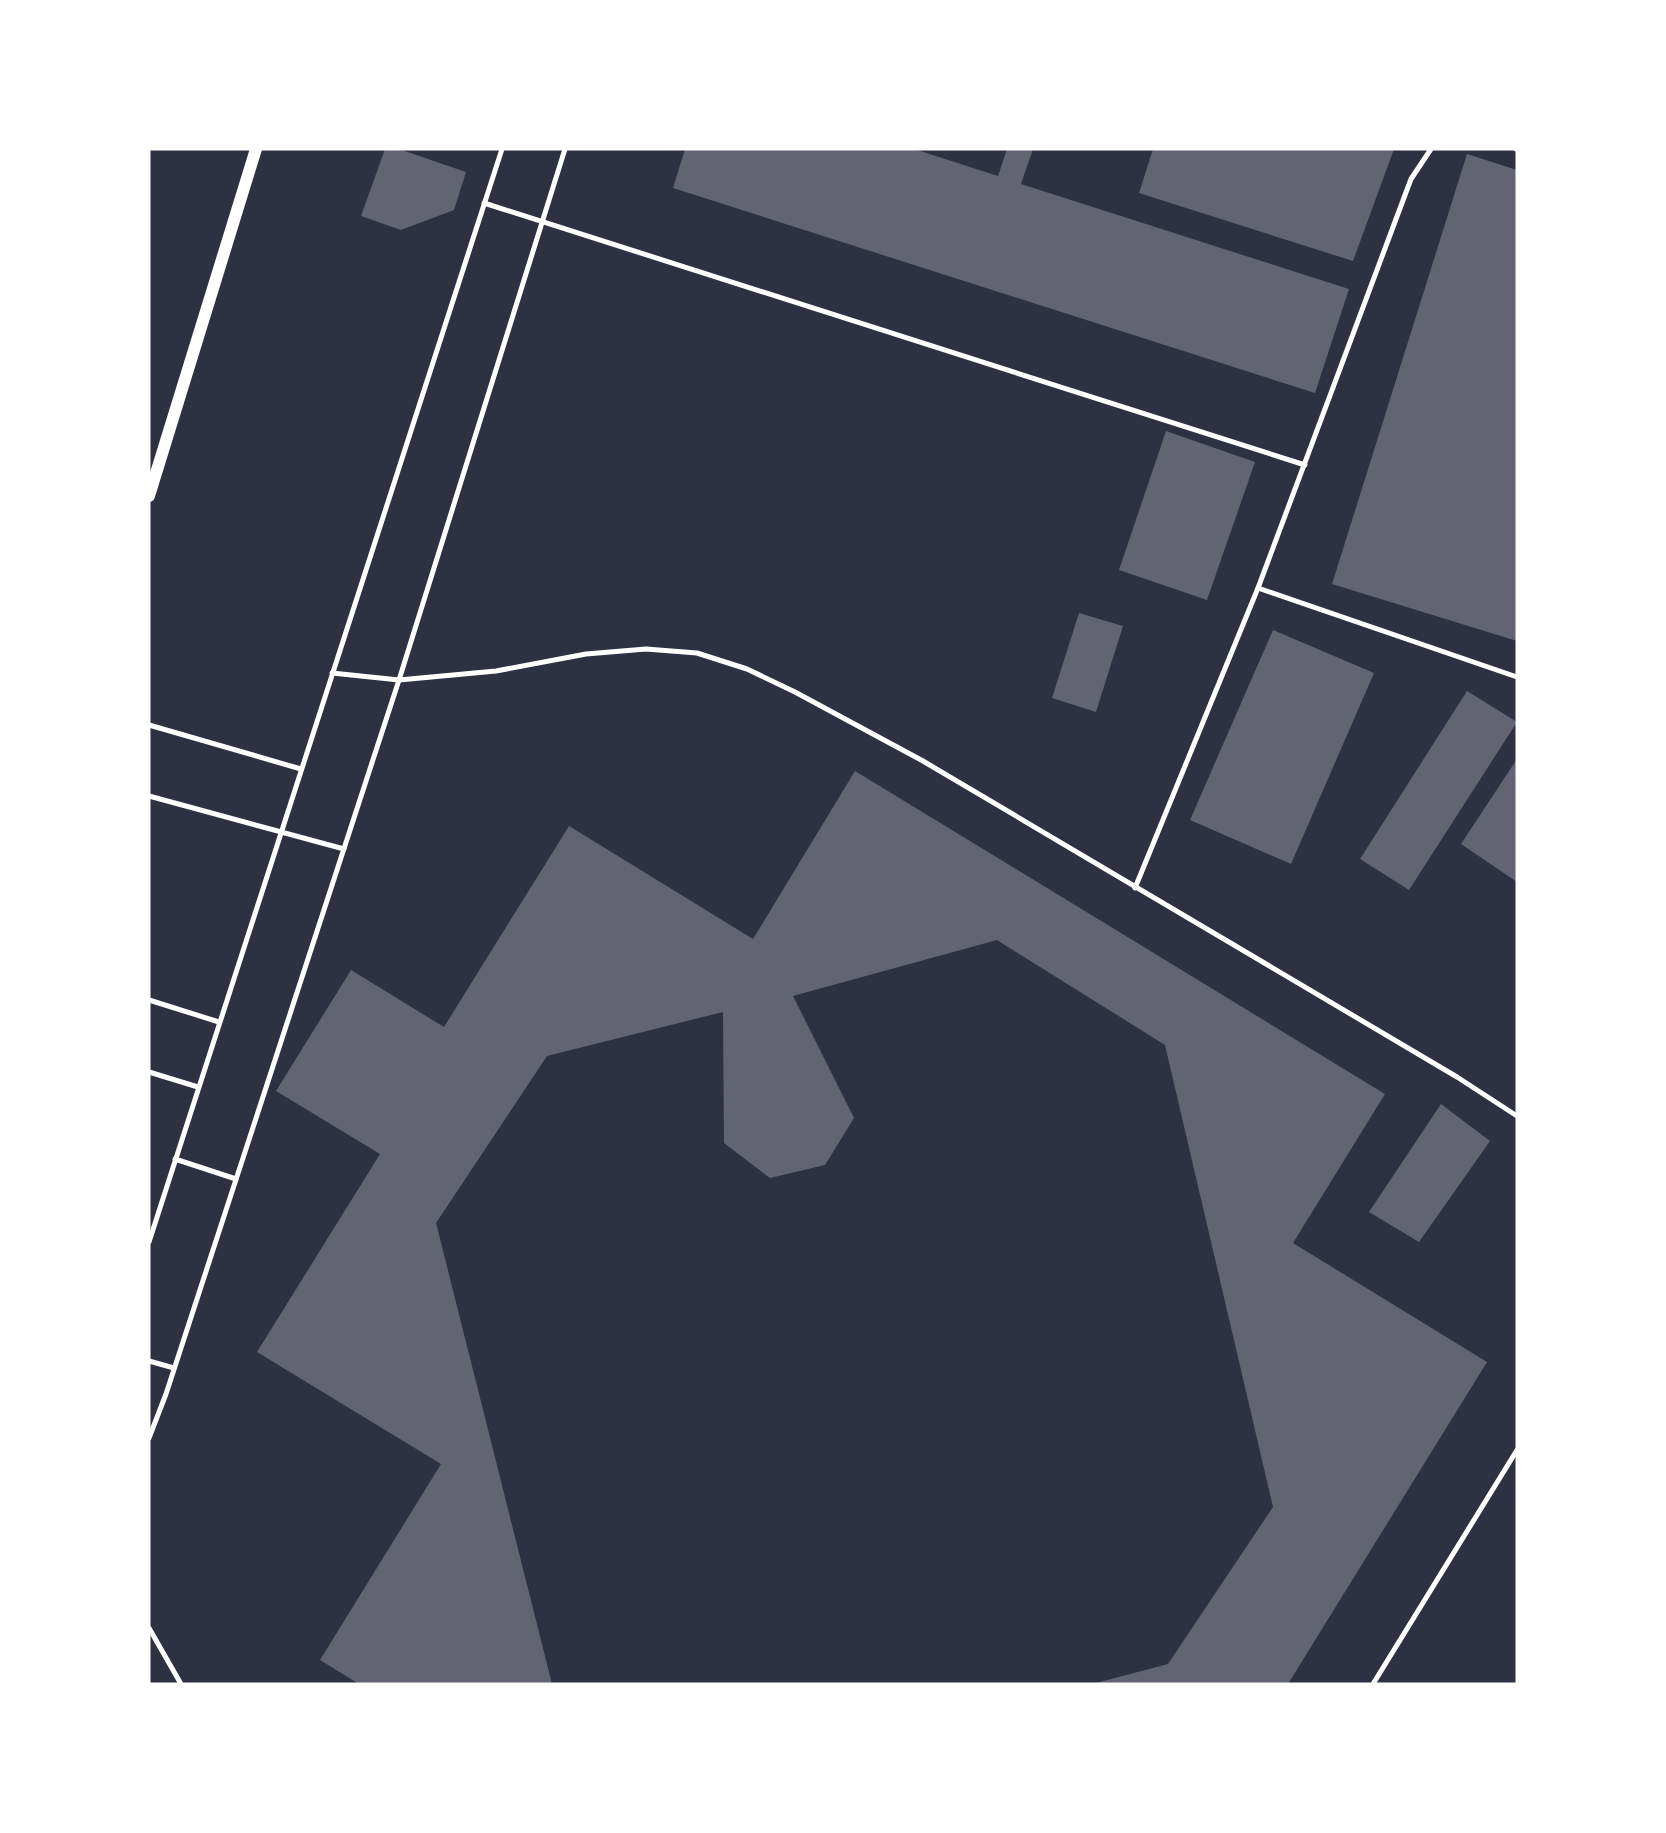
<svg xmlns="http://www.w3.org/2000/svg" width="1666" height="1833" font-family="Rubik,sans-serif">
	<rect width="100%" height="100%" fill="#2d3142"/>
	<g fill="#626471">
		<path d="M385 149H399L466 172 454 210 401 230 361 216Z"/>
		<path d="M685 149H914L998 176 1007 149H1033L1021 184 1349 289 1315 393 673 188Z"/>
		<path d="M1153 149H1394L1353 261 1139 193Z"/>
		<path d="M1467 154 1517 170V641L1332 584Z"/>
		<path d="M1166 431 1255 462 1207 600 1119 570Z"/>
		<path d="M1079 613 1123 626 1096 712 1052 698Z"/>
		<path d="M1273 630 1374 673 1291 864 1190 820Z"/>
		<path d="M1467 691 1517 722 1409 890 1360 859Z"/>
		<path d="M1517 759V882L1461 844Z"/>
		<path d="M855 771 1385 1094 1293 1243 1487 1362 1288 1684H1092L1168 1664 1273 1507 1165 1045 997 940 793 996 854 1118 825 1165 770 1178 724 1143 723 1012 547 1056 436 1223 552 1684H359L320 1660 441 1464 257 1352 380 1154 276 1091 351 970 444 1027 569 826 753 939Z"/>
		<path d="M1441 1104 1490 1141 1419 1242 1369 1212Z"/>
	</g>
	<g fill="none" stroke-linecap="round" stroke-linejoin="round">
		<g stroke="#fff" stroke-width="5">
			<path d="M1516 149H1517"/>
			<path d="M484 203 1305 465"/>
			<path d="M1258 588 1517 677"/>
			<path d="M332 673 399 680 496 671 586 654 646 649 697 653 747 669 795 692 923 761 1457 1077 1517 1116"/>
			<path d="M149 725 301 769"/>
			<path d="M149 796 344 849"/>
			<path d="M1135 888 1258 588 1411 179 1431 149"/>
			<path d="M149 1000 219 1022"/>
			<path d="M149 1072 198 1087"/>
			<path d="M175 1159 236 1179"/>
			<path d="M149 1242 502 149"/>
			<path d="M149 1361 174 1368"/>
			<path d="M149 1438 166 1394 399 680 565 149"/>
			<path d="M149 1628 181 1684"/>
			<path d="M1373 1684 1517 1450"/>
		</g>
		<path stroke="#fff" stroke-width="12" d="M149 496 256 149"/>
	</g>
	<rect width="1666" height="1833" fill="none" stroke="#ffffff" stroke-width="301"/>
</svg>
